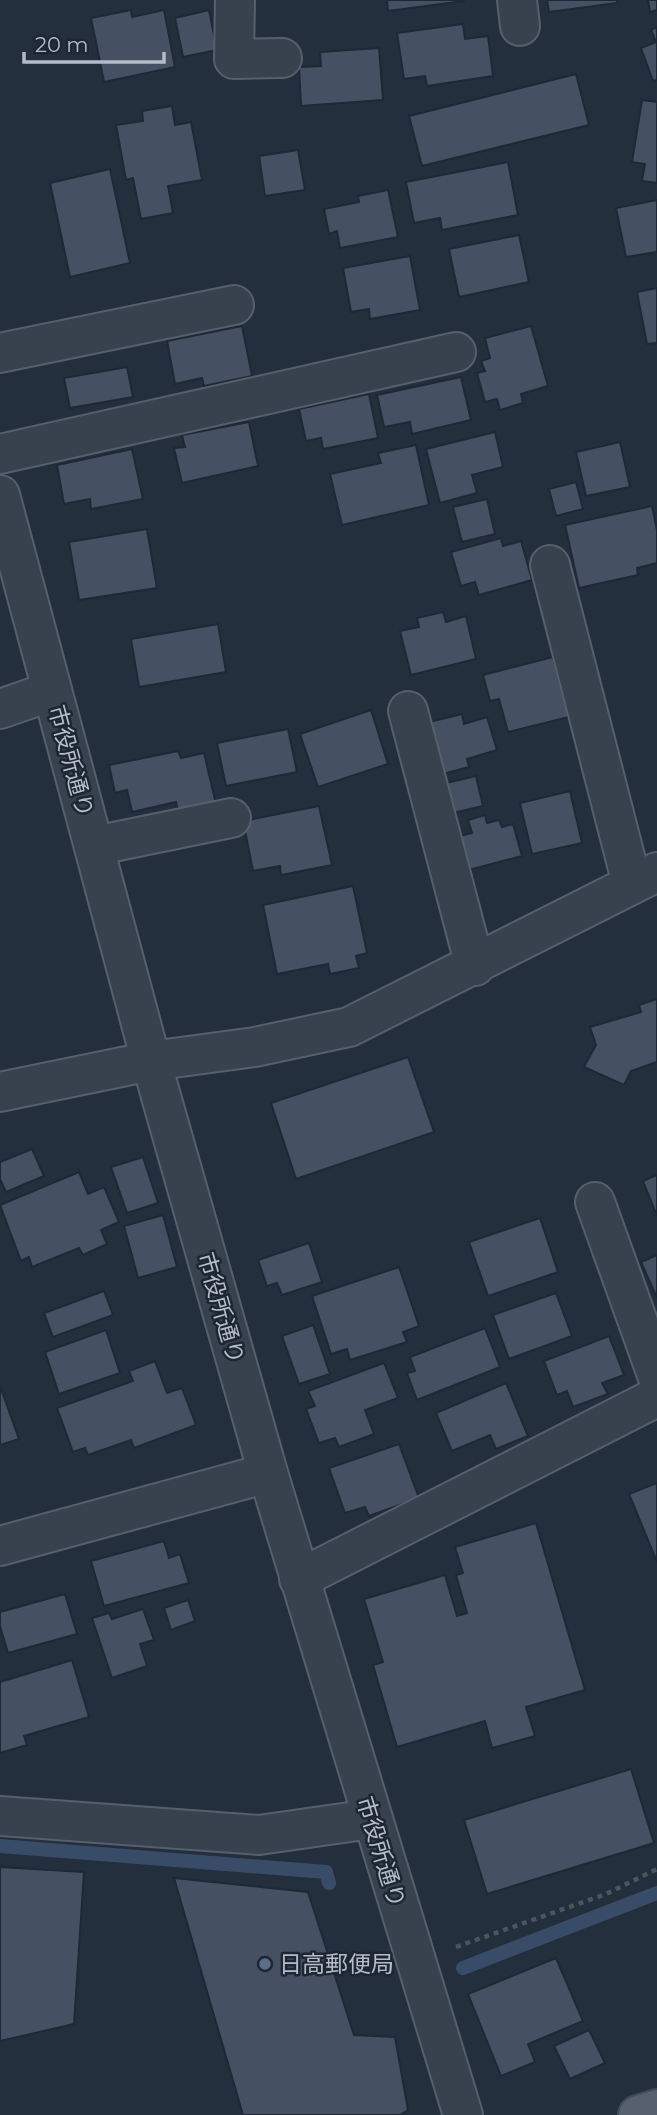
<svg xmlns="http://www.w3.org/2000/svg" width="657" height="2115" font-family="Montserrat,'Noto Sans JP',sans-serif">
	<rect width="100%" height="100%" fill="#242f3e"/>
	<g fill="none" stroke-linecap="round" stroke-linejoin="round">
		<g stroke="#394c67" stroke-width="14">
			<path d="M0 1846 326 1872 329 1883"/>
			<path d="M463 1968 657 1893"/>
		</g>
	</g>
	<g fill="#455162" stroke="#1f2835" stroke-width="2">
		<path d="M387 0H464V1L388 11Z"/>
		<path d="M547 0H617V3L549 12Z"/>
		<path d="M648 0H657V10L650 12Z"/>
		<path d="M131 10 132 17 164 10 175 67 104 82 91 18Z"/>
		<path d="M209 10 217 50 183 57 175 18Z"/>
		<path d="M463 24 465 39 488 36 493 76 427 86 425 76 404 79 397 33Z"/>
		<path d="M657 27V80L653 81 641 48 656 42 651 30Z"/>
		<path d="M379 48 383 100 301 106 299 67 321 66 320 52Z"/>
		<path d="M576 74 589 125 422 166 409 116Z"/>
		<path d="M642 100 657 102V183L642 181 645 164 632 162Z"/>
		<path d="M172 106 175 125 191 122 202 180 168 186 173 213 141 219 133 178 126 180 116 125 143 121 142 111Z"/>
		<path d="M298 150 305 190 265 196 259 156Z"/>
		<path d="M508 162 518 215 442 230 440 218 414 223 406 182Z"/>
		<path d="M110 169 130 263 70 277 50 183Z"/>
		<path d="M388 190 398 237 340 248 337 231 329 234 324 209 359 202 358 196Z"/>
		<path d="M657 200V252L626 257 616 208Z"/>
		<path d="M519 235 529 282 459 297 449 249Z"/>
		<path d="M410 256 420 310 370 319 369 309 351 312 343 268Z"/>
		<path d="M657 288V343L647 344 637 292Z"/>
		<path d="M242 326 252 376 204 386 202 378 175 384 167 341Z"/>
		<path d="M531 326 548 386 521 394 523 403 500 410 497 399 485 402 477 373 485 371 481 361 490 358 485 338Z"/>
		<path d="M127 367 133 397 70 408 64 378Z"/>
		<path d="M461 377 471 420 412 434 410 422 384 427 377 395Z"/>
		<path d="M369 394 378 438 323 449 321 438 306 441 299 409Z"/>
		<path d="M249 422 258 466 182 483 174 448 185 447 182 435Z"/>
		<path d="M495 432 503 467 472 475 477 493 440 503 426 449Z"/>
		<path d="M620 442 630 487 586 496 576 452Z"/>
		<path d="M416 445 429 505 342 525 330 474 381 463 378 453Z"/>
		<path d="M132 449 143 499 91 509 90 499 64 504 57 465Z"/>
		<path d="M576 482 583 509 556 516 549 489Z"/>
		<path d="M487 499 495 534 462 542 453 507Z"/>
		<path d="M652 506 657 530V563L637 568 638 575 579 588 565 525Z"/>
		<path d="M147 529 157 588 79 600 69 542Z"/>
		<path d="M501 538 503 546 521 541 532 580 479 595 475 582 461 586 451 552Z"/>
		<path d="M443 612 446 622 466 616 476 659 411 675 400 631 419 627 417 618Z"/>
		<path d="M218 624 226 672 139 687 131 639Z"/>
		<path d="M553 657 569 717 508 732 499 699 490 701 483 675Z"/>
		<path d="M371 710 388 764 318 787 300 734Z"/>
		<path d="M462 714 464 724 487 717 497 750 467 759 469 767 439 775 425 723Z"/>
		<path d="M288 729 297 772 226 786 217 743Z"/>
		<path d="M178 751 181 758 204 753 216 804 178 812 176 802 132 812 127 790 115 793 109 765Z"/>
		<path d="M476 776 483 806 453 813 446 783Z"/>
		<path d="M570 791 582 843 532 854 520 803Z"/>
		<path d="M319 806 332 865 281 875 280 866 253 871 243 821Z"/>
		<path d="M485 815 487 823 499 820 502 827 513 824 522 856 465 871 455 837 472 833 468 820Z"/>
		<path d="M353 886 367 953 356 956 359 968 330 974 328 964 277 974 263 905Z"/>
		<path d="M657 999V1062L631 1071 624 1085 584 1067 596 1045 590 1027 641 1012 639 1005Z"/>
		<path d="M408 1057 434 1132 296 1179 271 1103Z"/>
		<path d="M32 1149 44 1176 6 1192 0 1179V1162Z"/>
		<path d="M143 1157 158 1203 127 1213 111 1167Z"/>
		<path d="M79 1172 88 1194 104 1187 119 1222 101 1230 107 1244 83 1255 79 1248 32 1267 29 1257 21 1261 0 1205Z"/>
		<path d="M657 1175V1216L643 1181Z"/>
		<path d="M163 1215 177 1267 138 1278 124 1226Z"/>
		<path d="M540 1218 558 1272 488 1296 469 1242Z"/>
		<path d="M309 1243 322 1282 282 1295 277 1283 267 1286 258 1260Z"/>
		<path d="M657 1255V1298L641 1262Z"/>
		<path d="M399 1267 419 1326 403 1332 407 1342 350 1360 347 1349 331 1354 312 1296Z"/>
		<path d="M104 1291 113 1315 53 1337 44 1313Z"/>
		<path d="M556 1293 572 1336 509 1359 493 1315Z"/>
		<path d="M313 1325 330 1374 299 1384 282 1336Z"/>
		<path d="M485 1328 500 1367 417 1400 407 1373 415 1371 410 1357Z"/>
		<path d="M106 1330 120 1373 59 1394 45 1352Z"/>
		<path d="M609 1336 624 1375 602 1383 608 1394 573 1407 567 1391 557 1395 544 1361Z"/>
		<path d="M155 1361 167 1393 182 1388 196 1425 134 1448 131 1440 88 1455 85 1448 73 1452 57 1408 133 1381 129 1371Z"/>
		<path d="M384 1363 398 1398 365 1410 374 1434 339 1447 335 1438 319 1443 306 1409 315 1406 308 1391Z"/>
		<path d="M506 1383 528 1436 496 1449 490 1435 452 1451 436 1413Z"/>
		<path d="M0 1386 19 1439 0 1445Z"/>
		<path d="M399 1444 419 1498 369 1516 365 1507 345 1513 329 1468Z"/>
		<path d="M657 1483V1562L629 1494Z"/>
		<path d="M536 1523 585 1690 526 1707 535 1736 492 1748 485 1721 397 1747 373 1665 383 1662 364 1599 445 1575 457 1616 467 1613 456 1575 463 1573 455 1547Z"/>
		<path d="M164 1541 169 1558 180 1554 189 1583 104 1606 91 1561Z"/>
		<path d="M65 1594 77 1634 8 1653 0 1626V1612Z"/>
		<path d="M188 1600 195 1621 171 1630 164 1608Z"/>
		<path d="M143 1609 154 1640 140 1644 147 1666 112 1678 92 1618 109 1613 112 1619Z"/>
		<path d="M72 1660 89 1717 24 1736 27 1745 0 1753V1682Z"/>
		<path d="M631 1769 654 1843 487 1894 464 1820Z"/>
		<path d="M0 1867 84 1872 74 2024 0 2041Z"/>
		<path d="M174 1878 308 1892 354 2035 395 2037 408 2110 400 2115H243Z"/>
		<path d="M556 1958 583 2021 528 2044 535 2062 501 2076 468 1994Z"/>
		<path d="M589 2030 605 2063 570 2079 554 2046Z"/>
	</g>
	<g fill="none" stroke-linecap="round" stroke-linejoin="round">
		<defs>
			<g id="minor">
				<path d="M235 0 234 59 282 58"/>
				<path d="M517 0 520 26"/>
				<path d="M0 353 234 305"/>
				<path d="M0 454 456 352"/>
				<path d="M0 495 151 1061 268 1473 463 2115"/>
				<path d="M550 565 632 884"/>
				<path d="M0 709 52 691"/>
				<path d="M408 711 475 966"/>
				<path d="M94 846 231 818"/>
				<path d="M0 1092 151 1061 255 1047 349 1027 657 872"/>
				<path d="M595 1202 657 1375"/>
				<path d="M0 1546 268 1473"/>
				<path d="M299 1579 657 1397"/>
				<path d="M0 1816 259 1835 371 1819"/>
			</g>
			<path id="major" d="M638 2115 657 2109"/>
		</defs>
		<use href="#minor" stroke="#565f6c" stroke-width="42"/>
		<use href="#major" stroke="#414a57" stroke-width="42"/>
		<path stroke="#44595c" stroke-width="4.5" stroke-dasharray="5 5" stroke-linecap="butt" d="M456 1947 606 1894 657 1869"/>
		<use href="#minor" stroke="#38414e" stroke-width="38"/>
		<use href="#major" stroke="#56606e" stroke-width="38"/>
	</g>
	<circle fill="#5c6f8a" stroke="#1d2633" stroke-width="2.5" cx="265" cy="1964" r="7"/>
	<g text-anchor="middle" stroke-width="5" stroke-linejoin="round" paint-order="stroke">
		<g font-size="23" fill="#b4bcc9" stroke="#1d2633">
			<text transform="translate(71 761) rotate(75)" y="8">市役所通り</text>
			<text transform="translate(221 1308) rotate(74)" y="8">市役所通り</text>
			<text transform="translate(381 1852) rotate(73)" y="8">市役所通り</text>
		</g>
		<g font-size="23" fill="#b4bcc9" stroke="#1d2633" text-anchor="start">
			<text x="279" y="1972">日高郵便局</text>
		</g>
	</g>
	<path d="M24 52v10h140v-10" fill="none" stroke="#b4bcc9" stroke-width="3.5"/>
	<text x="35" y="52" font-size="21" fill="#b4bcc9" stroke="#1d2633" stroke-width="5" paint-order="stroke">20 m</text>
</svg>
